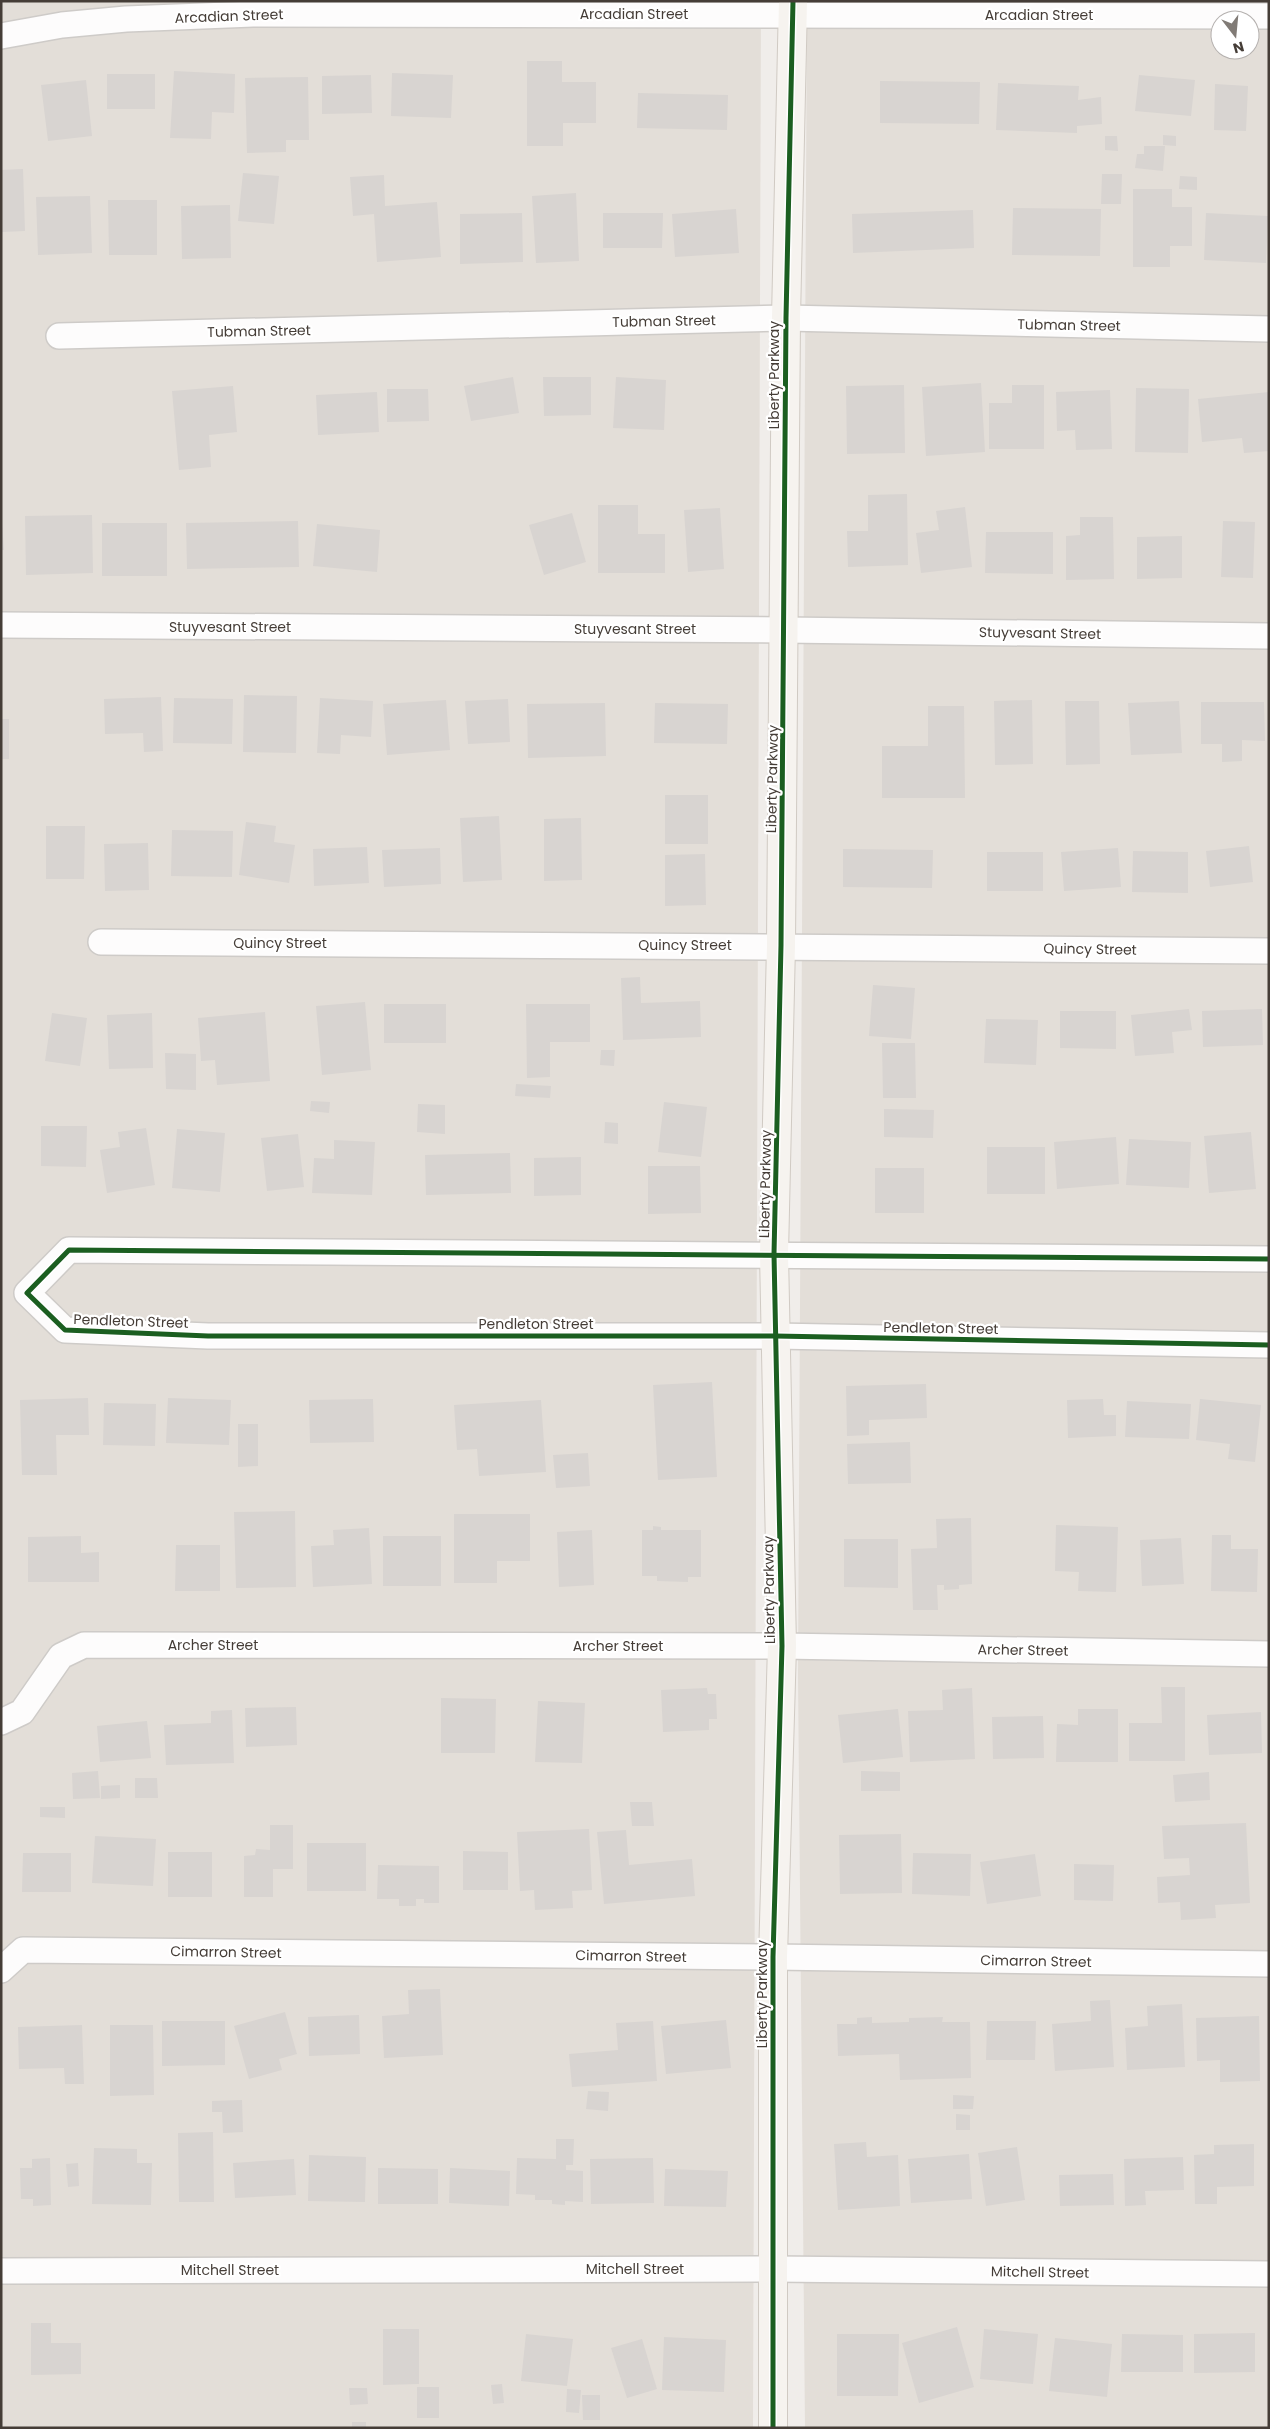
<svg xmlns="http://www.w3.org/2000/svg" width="1270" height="2429" font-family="Poppins,sans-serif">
	<rect width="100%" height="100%" fill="#f0edea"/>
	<g fill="#e3ded8" fill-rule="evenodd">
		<path d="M1 1H761L753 2428H1Z"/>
		<path d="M807 1H1269V2428H805L798 1676ZM1220 20H1250V50H1220Z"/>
	</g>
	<g fill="#d8d4d1">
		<path d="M527 61H562V82H596V123H563V146H527Z"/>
		<path d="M174 71 235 74 234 113 212 112 211 139 170 138Z"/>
		<path d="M392 73 453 75 451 118 391 116Z"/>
		<rect x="107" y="74" width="48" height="35"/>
		<path d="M371 75 372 113 322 114V76Z"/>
		<path d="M1139 75 1195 80 1191 116 1135 111Z"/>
		<path d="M308 77 309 140H286V152L247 153 245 78Z"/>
		<path d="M86 80 92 136 48 141 41 85Z"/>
		<path d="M880 81 980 82 979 124 880 123Z"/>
		<path d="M998 83 1079 86 1078 100 1101 97 1102 124 1077 126V133L996 130Z"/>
		<path d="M1215 84 1248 86 1246 131 1214 130Z"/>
		<path d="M638 93 728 95 727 130 637 128Z"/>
		<path d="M1163 135 1176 136V146L1163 145Z"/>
		<path d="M1105 136H1117L1118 151 1105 150Z"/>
		<path d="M1144 146H1165L1163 171 1135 168 1137 154H1144Z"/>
		<path d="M23 169 25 231 2 232 1 170Z"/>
		<path d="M243 173 279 176 274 224 238 221Z"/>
		<path d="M1102 174H1122L1121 204H1101Z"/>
		<path d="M384 175 385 206 437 202 441 257 377 262 374 214 353 216 350 177Z"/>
		<path d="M1180 176 1197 177V190L1179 189Z"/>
		<path d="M1133 189H1172V207H1192V246H1170V267H1133Z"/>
		<path d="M576 193 579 261 536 263 532 196Z"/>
		<path d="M90 196 92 253 38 255 36 197Z"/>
		<path d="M108 200H157V255H109Z"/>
		<path d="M230 205 231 258 182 259 181 206Z"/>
		<path d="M1013 208 1101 209 1100 256 1012 255Z"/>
		<path d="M736 209 739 253 675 257 672 214Z"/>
		<path d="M973 210 974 248 853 253 852 214Z"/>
		<path d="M522 213 523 262 460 264V214Z"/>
		<path d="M603 213H663L662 248H603Z"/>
		<path d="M1206 213 1268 216 1266 263 1204 260Z"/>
		<path d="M513 377 519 413 471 421 464 386Z"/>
		<path d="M543 377H591V415L544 416Z"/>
		<path d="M616 377 666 380 664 430 613 428Z"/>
		<path d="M981 383 985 452 926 456 922 387Z"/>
		<path d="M904 385 905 453 847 454 846 386Z"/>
		<path d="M1012 385H1044V449H989V403H1012Z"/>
		<path d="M233 386 237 432 209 435 211 467 179 470 172 391Z"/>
		<path d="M1136 388 1189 389 1188 453 1135 452Z"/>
		<path d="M387 389H428L429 421 387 422Z"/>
		<path d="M1110 390 1112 449 1076 450 1075 430 1057 431 1056 392Z"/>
		<path d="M377 392 379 432 318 435 316 395Z"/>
		<path d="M1269 392V451L1244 453 1242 438 1202 442 1198 399Z"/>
		<path d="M907 494 908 565 848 567 847 531H868V495Z"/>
		<path d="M598 505H638V534H665V573H598Z"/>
		<path d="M965 507 972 567 921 573 916 533 939 530 936 511Z"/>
		<path d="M720 508 724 569 688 572 684 510Z"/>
		<path d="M1 510 4 550H1Z"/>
		<path d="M572 513 586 562 544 575 529 525Z"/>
		<path d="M92 515 93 573 26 575 25 516Z"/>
		<path d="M1080 517H1113L1114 579 1066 580V536L1080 535Z"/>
		<path d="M298 521 299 567 187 569 186 523Z"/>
		<path d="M1223 521 1255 522 1253 578 1221 577Z"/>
		<rect x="102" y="523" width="65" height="53"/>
		<path d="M317 524 380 530 377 572 313 566Z"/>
		<path d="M986 532H1053V574L985 573Z"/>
		<path d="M1182 536V578L1137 579V537Z"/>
		<path d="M244 695 297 696 296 753 243 752Z"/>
		<path d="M161 697 163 751 144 752 143 733 105 734 104 699Z"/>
		<path d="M174 698 233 699 232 744 173 743Z"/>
		<path d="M320 698 373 701 371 737 341 735 340 754 317 753Z"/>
		<path d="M508 699 510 742 468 744 465 701Z"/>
		<path d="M446 700 450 750 387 755 383 704Z"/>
		<path d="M1032 700 1033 764 995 765 994 701Z"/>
		<path d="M1065 701H1099L1100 764 1066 765Z"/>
		<path d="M1179 701 1182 753 1131 755 1128 703Z"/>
		<path d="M1201 702H1264L1265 741 1242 740V761L1222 762V744H1201Z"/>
		<path d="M605 703 606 756 528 758 527 704Z"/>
		<path d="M655 703 728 704 727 744 654 743Z"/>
		<path d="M928 706H964L965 798H882V746H928Z"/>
		<rect x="1" y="719" width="8" height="40"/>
		<rect x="665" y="795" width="43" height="49"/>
		<path d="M499 816 502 880 463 882 460 818Z"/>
		<path d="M581 818 582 880 544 881V819Z"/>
		<path d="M246 822 276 826 274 842 295 845 289 883 239 875Z"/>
		<path d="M46 826H85L84 879H46Z"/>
		<path d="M172 830 233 831 232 877 171 876Z"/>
		<path d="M148 843 149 890 105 891 104 844Z"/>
		<path d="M1249 846 1253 882 1210 887 1206 851Z"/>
		<path d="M367 847 369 883 314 886 313 849Z"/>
		<path d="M440 848 441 884 384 887 382 850Z"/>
		<path d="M1118 848 1121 887 1064 891 1061 852Z"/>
		<path d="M843 849 933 850 932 888 843 887Z"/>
		<path d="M1133 851 1188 852V893L1132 892Z"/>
		<rect x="987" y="852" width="56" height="39"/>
		<path d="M705 854 706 905 665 906V855Z"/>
		<path d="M640 977 641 1003 700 1001 701 1037 623 1040 621 978Z"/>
		<path d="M873 985 915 988 911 1039 869 1036Z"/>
		<path d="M365 1002 371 1070 322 1075 316 1006Z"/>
		<rect x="384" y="1004" width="62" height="39"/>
		<path d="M526 1004H590V1042H550V1077L527 1078Z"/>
		<path d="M1189 1009 1192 1030 1172 1032 1174 1053 1135 1056 1131 1015Z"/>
		<path d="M1262 1009 1263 1045 1203 1047 1202 1011Z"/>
		<path d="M1060 1011H1116V1049L1060 1048Z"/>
		<path d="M265 1012 270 1081 217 1085 215 1060 201 1061 198 1018Z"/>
		<path d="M52 1013 87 1018 80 1066 45 1061Z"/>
		<path d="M152 1013 153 1068 109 1069 107 1015Z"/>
		<path d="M986 1019 1038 1020 1036 1065 984 1063Z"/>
		<path d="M882 1043H915L916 1098H883Z"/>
		<path d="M601 1050H615L614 1066 600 1065Z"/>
		<path d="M165 1053 196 1054V1090L166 1089Z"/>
		<path d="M516 1084 551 1086 550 1098 515 1096Z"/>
		<path d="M311 1101 330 1102 329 1113 310 1111Z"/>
		<path d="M664 1102 707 1107 701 1157 658 1152Z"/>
		<path d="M418 1104 445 1105V1134L417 1132Z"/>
		<path d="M884 1109 934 1110 933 1138 884 1137Z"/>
		<path d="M605 1122 618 1123V1144L604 1143Z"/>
		<path d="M41 1126H87L86 1167 41 1166Z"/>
		<path d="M146 1128 155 1185 107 1193 100 1150 120 1147 118 1132Z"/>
		<path d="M177 1129 225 1133 220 1192 172 1188Z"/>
		<path d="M1251 1132 1256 1189 1209 1193 1204 1136Z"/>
		<path d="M298 1134 304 1187 267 1191 261 1138Z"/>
		<path d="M1116 1137 1119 1184 1057 1189 1054 1142Z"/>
		<path d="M1129 1139 1191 1142 1189 1188 1126 1185Z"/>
		<path d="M334 1140 375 1142 372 1195 312 1193 314 1158 334 1159Z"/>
		<rect x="987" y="1147" width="58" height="47"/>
		<path d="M510 1153 511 1193 426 1195 425 1155Z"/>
		<path d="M581 1157V1195L534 1196V1158Z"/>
		<path d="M648 1166H700L701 1213 648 1214Z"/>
		<rect x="875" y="1168" width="49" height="45"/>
		<path d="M712 1382 717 1477 658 1480 653 1385Z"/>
		<path d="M926 1384 927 1418 869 1420V1435L847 1436 846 1386Z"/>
		<path d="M88 1398 89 1435H56L57 1475H22L20 1400Z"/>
		<path d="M168 1398 231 1400 229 1445 166 1443Z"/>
		<path d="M373 1399 374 1442 310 1443 309 1400Z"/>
		<path d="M1103 1399 1104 1415H1116V1436L1068 1438 1067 1400Z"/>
		<path d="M1200 1399 1261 1405 1255 1462 1228 1459 1230 1444 1196 1440Z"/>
		<path d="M541 1400 546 1472 479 1476 477 1449 457 1450 454 1405Z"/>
		<path d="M1127 1401 1191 1404 1189 1439 1125 1437Z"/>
		<path d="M104 1403 156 1404 155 1446 103 1445Z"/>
		<path d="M238 1424H258V1466L238 1467Z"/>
		<path d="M910 1442 911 1483 848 1484 847 1444Z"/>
		<path d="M588 1453 590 1486 556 1488 553 1455Z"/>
		<path d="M295 1511 296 1587 236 1588 234 1512Z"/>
		<path d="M454 1514H530V1561H497V1583H454Z"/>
		<path d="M971 1518 972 1584 959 1585V1589L944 1590V1585H937L938 1610H913L911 1549 937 1548 936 1519Z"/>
		<path d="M1056 1525 1118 1527 1116 1592 1078 1591 1079 1572 1055 1571Z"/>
		<path d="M653 1526 661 1527V1530H701V1577H688V1582L657 1581V1576H642V1530H653Z"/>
		<path d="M369 1528 372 1584 313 1587 311 1546 334 1545 333 1530Z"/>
		<path d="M592 1530 594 1585 559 1587 557 1532Z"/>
		<path d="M1212 1535H1231V1549H1258L1257 1592 1211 1591Z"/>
		<path d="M81 1536V1553L99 1552V1582H28V1537Z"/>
		<rect x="383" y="1536" width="58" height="50"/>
		<path d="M1181 1538 1184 1584 1142 1586 1140 1540Z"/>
		<path d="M844 1539H898V1588L844 1587Z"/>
		<path d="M176 1545H220V1591H175Z"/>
		<path d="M1161 1687H1185V1761H1129V1723H1162Z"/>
		<path d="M707 1688 708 1694H716L717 1719H709V1730L663 1732 661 1690Z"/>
		<path d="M972 1688 975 1759 910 1762 908 1711 943 1710 942 1690Z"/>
		<path d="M441 1698 496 1699 495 1753H441Z"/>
		<path d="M538 1701 585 1703 582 1763 535 1762Z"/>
		<path d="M296 1707 297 1745 246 1747 245 1708Z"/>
		<path d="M898 1709 903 1757 843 1763 838 1715Z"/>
		<path d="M1078 1709H1118V1762H1056L1057 1724 1078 1725Z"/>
		<path d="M232 1710 234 1763 166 1765 164 1725 211 1723V1711Z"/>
		<path d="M1261 1712 1262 1753 1209 1755 1207 1715Z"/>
		<path d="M1043 1716 1044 1758 993 1759 992 1717Z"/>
		<path d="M147 1721 151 1758 100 1762 97 1726Z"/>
		<path d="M98 1771 100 1798 73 1799 72 1773Z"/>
		<path d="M861 1771 900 1772V1791H861Z"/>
		<path d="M1209 1772 1210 1800 1175 1802 1173 1775Z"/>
		<path d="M135 1778H157L158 1798H135Z"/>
		<path d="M120 1785V1798L101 1799V1786Z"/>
		<path d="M630 1802H652L654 1826H632Z"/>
		<path d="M40 1807H65V1818L40 1817Z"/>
		<path d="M1246 1823 1250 1903 1215 1905 1216 1918 1181 1920 1180 1902 1158 1903 1157 1877 1190 1875 1189 1858 1164 1859 1162 1826Z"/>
		<path d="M270 1825H293V1869H273V1897H244V1856L255 1855 256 1849 270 1850Z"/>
		<path d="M589 1829 592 1890 572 1891 573 1908 535 1910 534 1890 520 1891 517 1832Z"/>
		<path d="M626 1830 629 1865 692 1859 695 1896 604 1904 597 1832Z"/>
		<path d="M901 1834 902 1893 840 1894 839 1835Z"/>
		<path d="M95 1836 156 1839 153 1886 92 1883Z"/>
		<rect x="307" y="1843" width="59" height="48"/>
		<path d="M463 1851 508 1852V1890H463Z"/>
		<rect x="168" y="1852" width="44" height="45"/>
		<path d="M23 1853H71V1892H22Z"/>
		<path d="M913 1853 971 1854 970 1896 912 1894Z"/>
		<path d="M1035 1854 1041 1896 987 1904 980 1862Z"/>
		<path d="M1074 1864 1114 1865 1113 1901 1074 1900Z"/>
		<path d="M378 1865 439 1866V1903H424V1899H416V1906H399V1899H377Z"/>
		<path d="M440 1989 443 2055 384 2058 382 2016 409 2014 408 1990Z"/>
		<path d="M1110 2000 1114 2067 1055 2071 1052 2024 1091 2021 1090 2001Z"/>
		<path d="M1182 2004 1185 2067 1127 2070 1125 2028 1148 2026 1147 2006Z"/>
		<path d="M285 2012 297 2054 279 2059 282 2070 249 2079 234 2026Z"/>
		<path d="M359 2015 360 2054 309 2056 308 2017Z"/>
		<path d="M1259 2016 1260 2081 1220 2082V2060L1197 2061 1196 2018Z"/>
		<path d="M872 2017V2023L909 2022V2018L943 2017 942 2022H970L971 2078 900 2080 899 2054 838 2056 837 2024H857V2018Z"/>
		<path d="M726 2020 731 2068 666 2074 661 2026Z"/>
		<path d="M162 2021H225V2065L162 2066Z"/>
		<path d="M653 2021 657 2081 572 2087 569 2054 618 2050 616 2023Z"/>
		<path d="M987 2021H1036L1035 2060H986Z"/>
		<path d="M82 2025 84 2084H65L64 2068 19 2069 18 2027Z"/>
		<path d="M110 2025H153L154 2095 110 2096Z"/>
		<path d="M588 2091 609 2092 608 2111 586 2109Z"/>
		<path d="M953 2095 974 2096 973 2109H953Z"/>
		<path d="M242 2100 243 2132 223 2133 222 2112H212V2101Z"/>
		<path d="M956 2114 970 2115V2130H956Z"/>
		<path d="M213 2132 214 2202H179L178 2133Z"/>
		<path d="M556 2139H574L573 2165H566V2170L583 2171V2202L565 2201V2205L552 2204V2200H535V2195L516 2194 517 2158 556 2159Z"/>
		<path d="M866 2142 867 2157 898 2155 900 2206 838 2210 834 2144Z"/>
		<path d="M1254 2144V2186L1217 2187V2204H1195L1194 2155 1214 2154V2145Z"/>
		<path d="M1017 2147 1025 2200 986 2206 978 2153Z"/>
		<path d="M94 2148 137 2149V2163H152L151 2205 92 2204Z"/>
		<path d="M969 2154 972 2199 911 2203 908 2159Z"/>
		<path d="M309 2155 366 2157 365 2202 308 2201Z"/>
		<path d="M1183 2157 1184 2190 1145 2191 1146 2205 1125 2206 1124 2159Z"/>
		<path d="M50 2158 51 2205 33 2206V2199H21L20 2168H32V2159Z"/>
		<path d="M653 2158 654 2203 591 2204 590 2159Z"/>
		<path d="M294 2159 296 2195 235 2198 233 2163Z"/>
		<path d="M78 2163 79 2186 68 2187 66 2164Z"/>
		<path d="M378 2168 438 2169V2204H378Z"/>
		<path d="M450 2168 510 2171 509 2206 449 2203Z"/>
		<path d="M665 2169 728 2171 726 2207 664 2206Z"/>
		<path d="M1113 2174 1114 2205 1060 2206 1059 2175Z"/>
		<path d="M31 2323H51V2343H81V2374L31 2375Z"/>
		<path d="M957 2327 974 2387 919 2403 902 2343Z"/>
		<path d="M383 2329H419V2384L383 2385Z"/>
		<path d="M984 2329 1038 2334 1033 2384 980 2379Z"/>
		<path d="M1255 2333V2372L1194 2373V2334Z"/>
		<path d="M526 2334 573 2339 567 2386 521 2381Z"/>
		<path d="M837 2334H899L898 2396H837Z"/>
		<path d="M1122 2334 1183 2335V2372H1121Z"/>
		<path d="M664 2337 726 2340 724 2392 662 2390Z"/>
		<path d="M1055 2338 1112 2344 1107 2397 1049 2391Z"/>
		<path d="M642 2339 657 2389 627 2398 611 2348Z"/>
		<path d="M502 2384 504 2403 493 2404 491 2385Z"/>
		<rect x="417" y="2387" width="22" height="31"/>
		<path d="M349 2388H367L368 2404 350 2405Z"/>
		<path d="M567 2389 581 2390 579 2413 566 2412Z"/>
		<path d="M582 2395H600V2420H583Z"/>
		<rect x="352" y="2422" width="14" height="6"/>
	</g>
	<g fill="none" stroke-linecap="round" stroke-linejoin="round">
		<defs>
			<g id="street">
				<path d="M1 36 62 25 126 19 253 14 1269 16"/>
				<path d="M59 336 786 318 1269 329"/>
				<path d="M1 625 784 630 1269 636"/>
				<path d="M101 942 1269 951"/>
				<path d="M1269 1259 69 1250 27 1293 65 1330 208 1336H775L1269 1345"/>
				<path d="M1 1722 22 1712 61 1656 84 1645 782 1646 1269 1654"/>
				<path d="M1 1970 23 1950 773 1957 1269 1964"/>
				<path d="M1 2271 774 2269 1269 2274"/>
			</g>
			<path id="secondary" d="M773 2428V1957L782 1646 774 1254 781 945 786 318 793 1"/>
		</defs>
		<use href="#street" stroke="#cecbc8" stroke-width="28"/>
		<use href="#secondary" stroke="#d0cac3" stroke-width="30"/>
		<use href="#street" stroke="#fdfcfc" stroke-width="25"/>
		<use href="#secondary" stroke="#f6f3ef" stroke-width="28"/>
		<defs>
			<g id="cycleway">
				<path d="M1269 1259 69 1250 27 1293 65 1330 208 1336H775L1269 1345"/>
				<path d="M773 2428V1957L782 1646 774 1254 781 945 786 318 793 1"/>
			</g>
		</defs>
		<use href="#cycleway" stroke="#fff" stroke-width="8"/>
		<use href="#cycleway" stroke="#1b5e20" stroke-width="5"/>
	</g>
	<g text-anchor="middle" stroke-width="4.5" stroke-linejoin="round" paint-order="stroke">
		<g font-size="14" fill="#453d37" stroke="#fff">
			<text x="634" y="19">Arcadian Street</text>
			<text x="1039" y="20">Arcadian Street</text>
			<text transform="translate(229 16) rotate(-2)" y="5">Arcadian Street</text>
			<text transform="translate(664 321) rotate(-1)" y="5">Tubman Street</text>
			<text transform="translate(1069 325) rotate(1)" y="5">Tubman Street</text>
			<text transform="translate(259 331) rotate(-1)" y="5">Tubman Street</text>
			<text transform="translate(774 375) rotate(-90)" y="5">Liberty Parkway</text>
			<text x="230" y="632">Stuyvesant Street</text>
			<text x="635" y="634">Stuyvesant Street</text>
			<text transform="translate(1040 633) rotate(1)" y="5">Stuyvesant Street</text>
			<text transform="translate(772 779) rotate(-89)" y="5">Liberty Parkway</text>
			<text x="280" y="948">Quincy Street</text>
			<text x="685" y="950">Quincy Street</text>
			<text transform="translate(1090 949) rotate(1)" y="5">Quincy Street</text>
			<text transform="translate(765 1184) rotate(-89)" y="5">Liberty Parkway</text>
			<text transform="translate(131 1321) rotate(2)" y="5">Pendleton Street</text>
			<text x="536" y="1329">Pendleton Street</text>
			<text transform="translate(941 1328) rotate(1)" y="5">Pendleton Street</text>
			<text transform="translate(769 1590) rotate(-91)" y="5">Liberty Parkway</text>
			<text x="213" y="1650">Archer Street</text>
			<text x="618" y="1651">Archer Street</text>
			<text transform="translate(1023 1650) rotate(1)" y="5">Archer Street</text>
			<text transform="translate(226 1952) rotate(1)" y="5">Cimarron Street</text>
			<text transform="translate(631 1956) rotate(1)" y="5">Cimarron Street</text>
			<text transform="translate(1036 1961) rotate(1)" y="5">Cimarron Street</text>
			<text transform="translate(762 1994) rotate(-90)" y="5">Liberty Parkway</text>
			<text x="635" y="2274">Mitchell Street</text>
			<text x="230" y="2275">Mitchell Street</text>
			<text transform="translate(1040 2272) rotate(1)" y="5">Mitchell Street</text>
		</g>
	</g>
	<rect width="1270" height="2429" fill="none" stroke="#453d37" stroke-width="5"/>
	<g transform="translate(1235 35) rotate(164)"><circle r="24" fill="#ffffff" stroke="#b5b1af"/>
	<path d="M0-4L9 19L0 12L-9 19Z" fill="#817b76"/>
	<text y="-8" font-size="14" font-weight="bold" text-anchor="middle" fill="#453d37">N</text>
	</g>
</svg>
